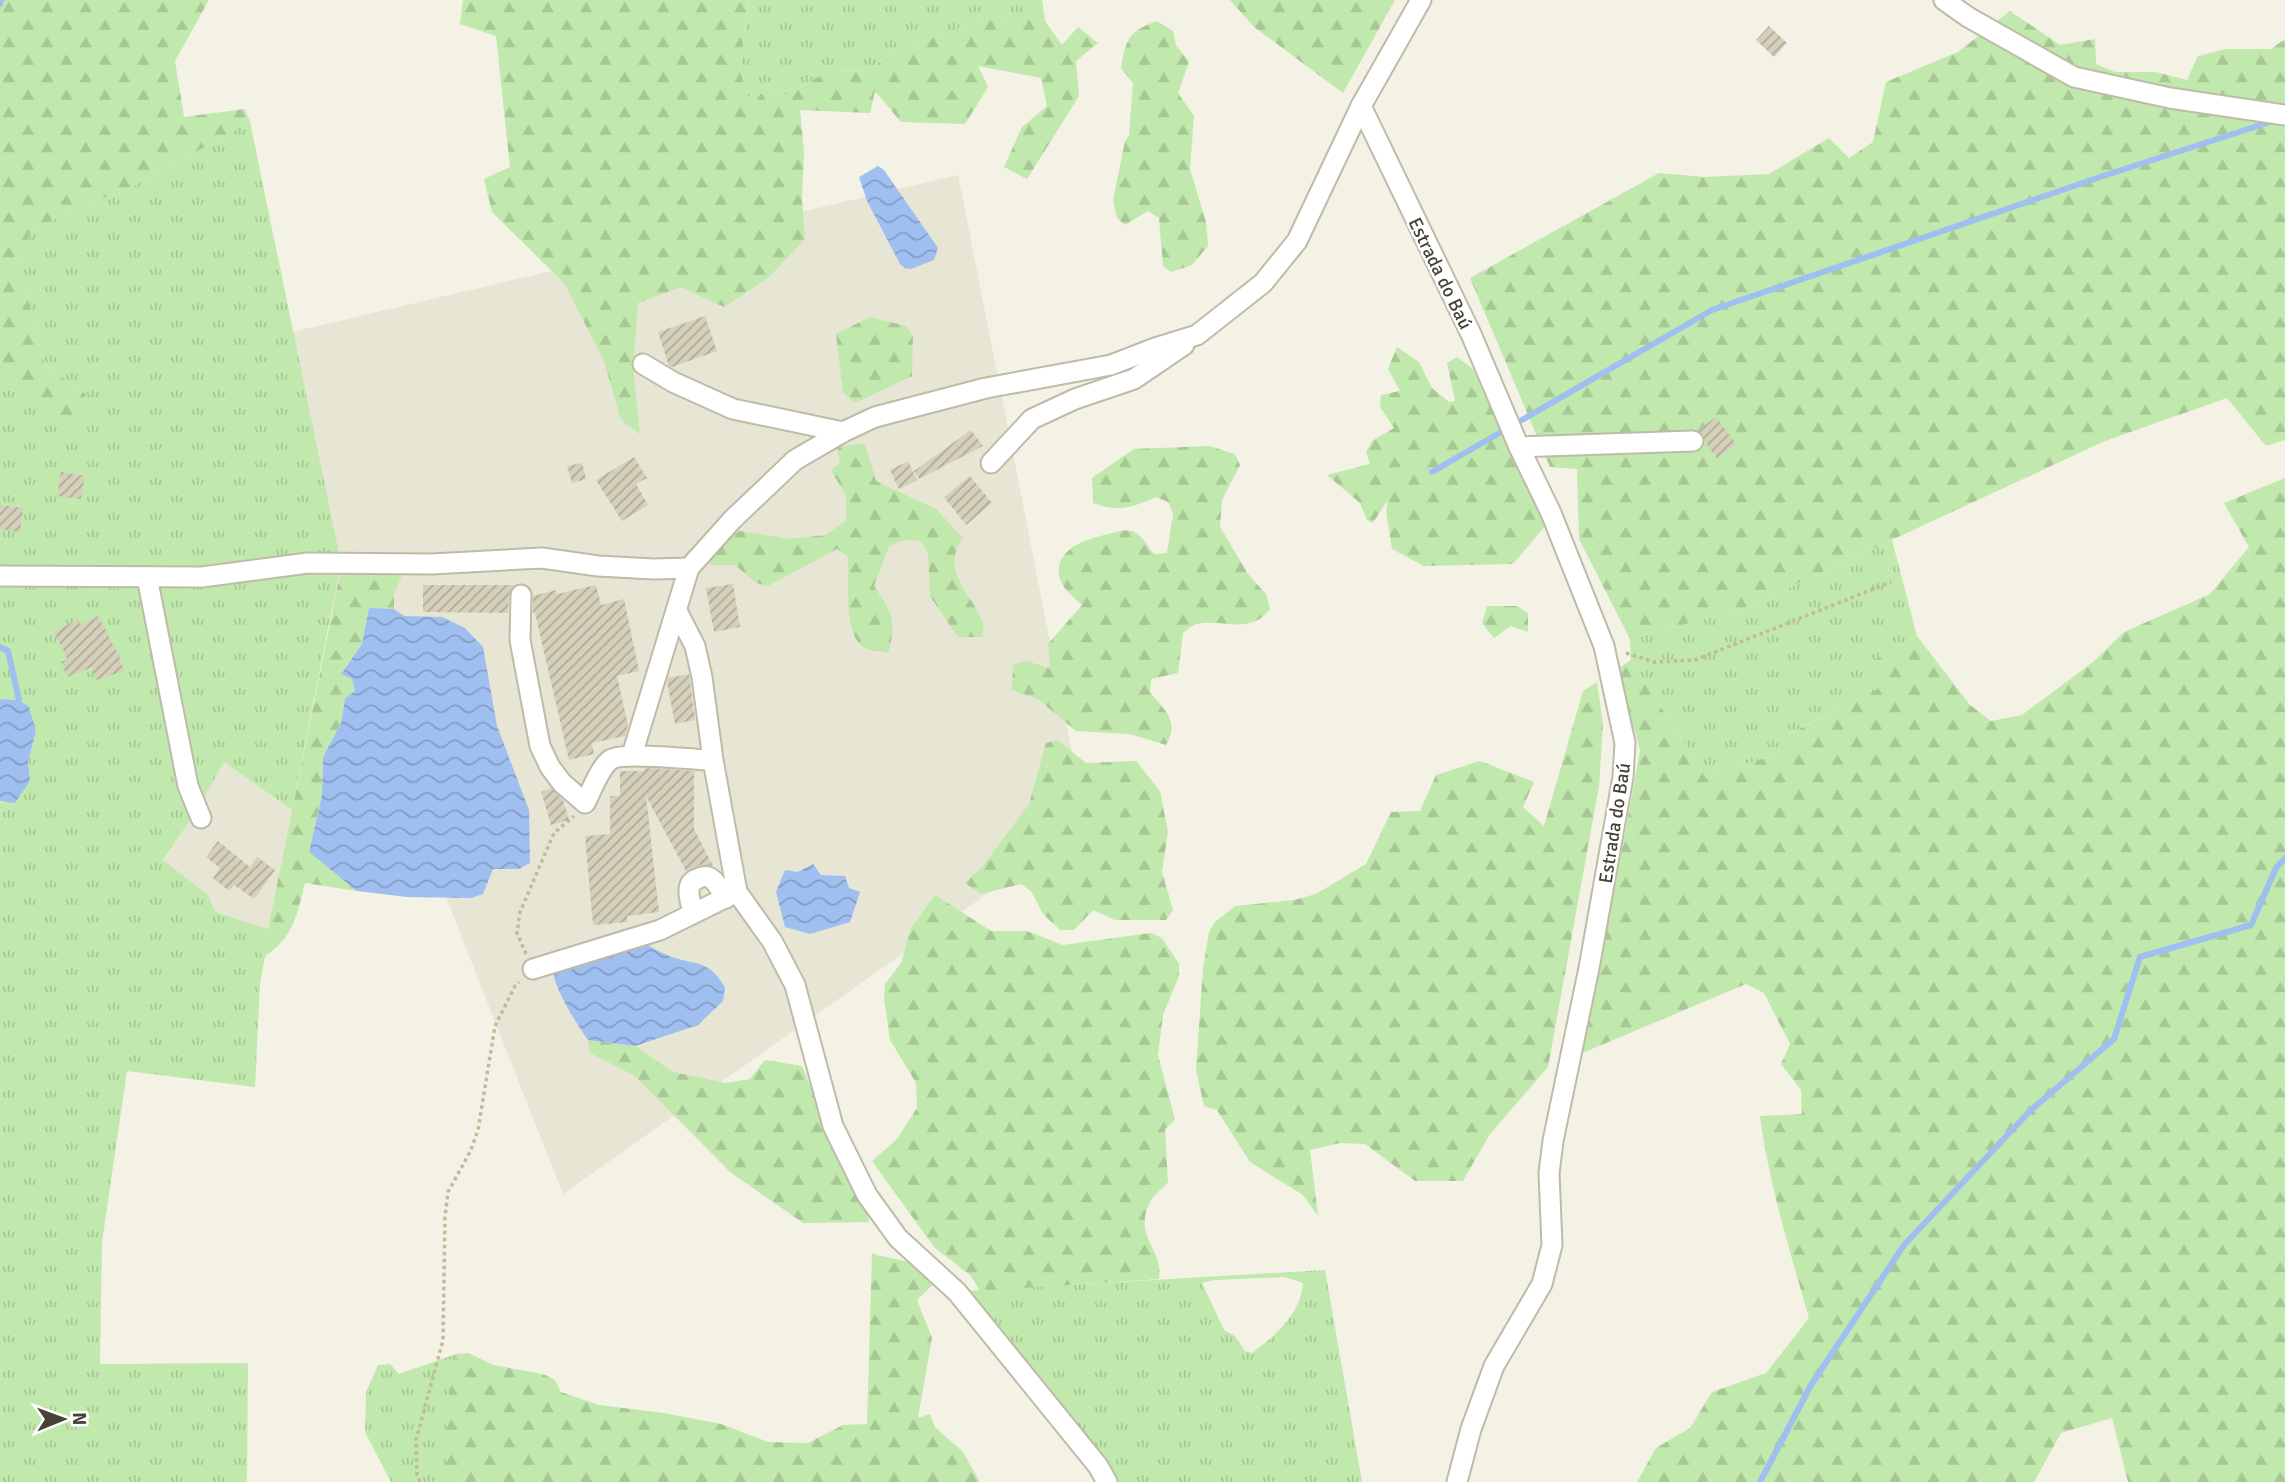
<svg xmlns="http://www.w3.org/2000/svg" width="2285" height="1482" font-family="Signika,sans-serif">
	<defs>
		<pattern id="grass-tufts" width="24" height="20" patternUnits="userSpaceOnUse" patternTransform="scale(1.75)"><rect width="24" height="20" fill="#c1e8ad"/><path d="M3 7l-1-3M5 7V3M7 7l1-3M15 17l-1-3M17 17v-4M19 17l1-3" fill="none" stroke="#a7c895"/></pattern>
		<pattern id="forest-firs" width="22" height="20" patternUnits="userSpaceOnUse" patternTransform="scale(1.75)"><rect width="22" height="20" fill="#c1e8ad"/><path d="M5 1l3.5 6h-7zM16 11l3.5 6h-7z" fill="#a7c895"/></pattern>
		<pattern id="water-waves" width="16" height="10" patternUnits="userSpaceOnUse" patternTransform="scale(1.75)"><rect width="16" height="10" fill="#a0bff1"/><path d="M0 5q4-4 8 0t8 0" fill="none" stroke="#849dc4"/></pattern>
		<pattern id="building-hatch" width="6" height="6" patternUnits="userSpaceOnUse" patternTransform="scale(1.75)"><rect width="6" height="6" fill="#d5d0ba"/><path d="M-1 1l2-2M0 6l6-6M5 7l2-2" fill="none" stroke="#afaa98"/></pattern>
	</defs>
	<rect width="100%" height="100%" fill="#f3f2e5"/>
	<g fill="#e7e5d3">
		<path d="M958 175 1086 824 563 1194 229 347Z"/>
		<path d="M224 762 292 810 268 929 215 912 163 861 196 812Z"/>
	</g>
	<g fill="url(#grass-tufts)" fill-rule="evenodd">
		<path d="M748 0H1042L1045 21 1000 16 970 24 889 54 868 72C829 70 822 71 791 95L760 94 752 109 740 71Z"/>
		<path d="M250 122 341 563 292 810 224 762 196 812 163 860 208 895 215 912 268 929 258 951 265 956 260 984 255 1087 127 1071 102 1242 100 1364 248 1363 247 1482H0V801L2 803 30 782 28 762 36 731 19 700 0 699V383L76 424 86 394 45 365 35 333 21 268 29 234 72 209 126 190Z"/>
		<path d="M1892 540 1917 636 1872 661 1893 682 1788 734 1785 751 1706 778 1631 660 1630 639 1745 608Z"/>
		<path d="M1325 1270 1362 1482H1099L949 1292ZM1285 1277 1303 1283C1301 1314 1275 1336 1252 1353L1245 1351 1235 1336 1224 1330 1202 1283 1214 1280Z"/>
		<path d="M456 1354 446 1430 449 1470 461 1482H391L365 1432 366 1392 378 1365 390 1364 399 1374Z"/>
	</g>
	<g fill="url(#forest-firs)">
		<path d="M0 0H209L175 61 184 117 245 109 250 122 126 190 72 209 29 234 21 268 35 333 45 365 86 394 76 425 0 383Z"/>
		<path d="M463 0H748L740 71 752 108 760 94 791 95C823 71 828 70 868 72L889 54 970 24 1000 16 1045 21 1062 45 1078 27 1098 43 1076 61 1079 96 1027 179 1004 167 1022 127 1047 106 1041 78 978 66 988 87 965 124 901 122 875 91 870 113 800 110 804 152 802 199 805 239 768 278 724 307 681 287 638 303 633 367 640 434 621 420 604 361 564 283 492 212 484 179 510 167 496 36 460 24Z"/>
		<path d="M1230 0H1395L1343 93 1254 27Z"/>
		<path d="M2010 11 2060 45 2095 39 2096 64 2115 72H2156L2187 80 2198 56 2226 49H2271L2285 39V440L2266 446 2227 398 2105 441 1745 608 1630 639 1579 539 1577 469 1550 467 1470 278 1659 173 1705 177 1769 174 1829 138 1849 158 1873 142 1886 82 1958 52Z"/>
		<path d="M1157 21 1173 31 1176 45 1189 62 1178 93 1194 116 1190 169 1206 222 1208 246 1192 265 1171 272 1163 266 1159 218 1148 211 1125 225 1117 218 1113 200 1125 141 1129 136 1133 83 1121 68C1126 40 1128 31 1157 21Z"/>
		<path d="M870 317 906 326 913 337 912 376 855 403 843 392 836 334Z"/>
		<path d="M1397 347 1419 362 1432 388 1449 402 1455 401 1447 363 1457 357 1473 369 1545 526 1513 564 1424 566 1392 549 1386 510 1388 499 1373 523 1367 520 1360 503 1327 475 1370 464 1366 452 1372 441 1394 428 1380 407 1381 395 1400 391 1388 369Z"/>
		<path d="M865 444 876 481 936 509 963 538C939 572 971 591 982 621 984 626 983 632 982 637H958L930 596 928 553 921 541 904 540 889 546 874 586C891 611 898 622 888 653 880 651 868 651 862 646 843 631 849 579 848 557L837 549 768 586 756 583 735 565H711L708 559 720 540 740 531 788 539 826 535 846 520V496L831 470 840 463 837 446Z"/>
		<path d="M1209 446 1235 454 1240 465 1222 500 1220 527 1248 574 1266 594 1270 609C1250 636 1223 618 1197 624 1192 625 1187 630 1183 633L1178 673 1151 679 1150 692C1165 711 1180 721 1166 745L1130 734 1076 731 1038 699 1012 690 1013 665 1026 661 1050 668 1048 644 1082 605C1073 596 1061 589 1059 575 1055 548 1089 538 1109 534 1118 532 1128 528 1136 533 1143 537 1149 548 1154 554L1167 553 1173 514 1168 502 1156 497C1133 507 1118 513 1093 503L1092 478 1134 449Z"/>
		<path d="M2285 478V1482H2128L2112 1418 2061 1433 2034 1482H1637L1656 1448 1690 1428 1712 1392 1766 1373 1809 1318C1790 1251 1769 1185 1760 1116L1802 1114 1801 1090 1781 1064 1790 1044 1764 993 1746 984 1580 1054 1625 833 1640 750 1617 669 1631 660 1706 778 1785 751 1787 735 1892 682 1872 661 1917 636 1970 705 1991 721 2022 715 2092 663 2124 632 2210 594 2249 547 2224 503Z"/>
		<path d="M341 569 404 570 394 595V609L369 608 362 644 341 673 352 679 355 691 345 698 341 723 323 757 322 795 309 851 357 891 305 883C297 914 294 937 265 956L258 951 268 929Z"/>
		<path d="M1487 606H1517L1528 613V632L1511 626 1494 638 1482 623Z"/>
		<path d="M1597 682 1603 725 1599 786 1548 1067 1490 1134 1463 1181H1415L1365 1144 1340 1143 1310 1150 1318 1216 1303 1195 1250 1162 1217 1110 1204 1106 1196 1070 1203 968 1209 932 1215 922 1235 906 1294 900 1316 894 1366 864 1391 812 1420 811 1436 775 1480 761 1534 782 1523 807 1544 826 1583 691Z"/>
		<path d="M1057 740 1086 763 1136 761 1160 791 1168 832 1162 872 1173 910 1166 920H1115L1093 910 1074 930H1060L1043 914 1031 891 1021 884 981 894 965 883 983 866 1029 804 1046 743Z"/>
		<path d="M935 895 991 931H1027L1063 945 1151 933 1162 938 1179 964V976L1163 1015 1158 1055 1175 1120 1165 1129 1168 1182C1162 1189 1152 1196 1149 1204 1134 1237 1163 1248 1159 1279L980 1291 971 1276 934 1247 872 1161 897 1139 917 1108 916 1083 890 1040 884 998 885 984 901 963 911 928Z"/>
		<path d="M588 1040 635 1046 673 1072 725 1083 750 1079 765 1060 802 1066 848 1176 868 1209 869 1222 803 1223 730 1172 635 1076 590 1053Z"/>
		<path d="M872 1254 924 1265 939 1279 917 1300 932 1338 918 1418 930 1414 935 1427 963 1452 980 1482H461C458 1479 451 1475 449 1470 439 1453 453 1376 456 1354L469 1353 493 1365 543 1374 555 1380 561 1392 599 1405 664 1413 721 1424 768 1442 808 1443 843 1425 867 1424Z"/>
	</g>
	<g fill="url(#water-waves)">
		<path d="M878 166 884 170 938 248 934 260 911 269 905 268 900 264 867 201 859 177Z"/>
		<path d="M369 608 394 609 404 616 442 617 465 628 483 647 497 726 529 810 530 863 519 869H493L483 894 471 898 407 897 357 891 309 852 322 795 323 757 341 723 345 698 355 691 352 679 341 674 362 644Z"/>
		<path d="M0 699 19 700 29 707 36 731 28 762 30 781 15 803 0 801Z"/>
		<path d="M813 864 821 875 845 876 849 888 860 892 850 922 810 934 785 927 776 892 785 870 798 872Z"/>
		<path d="M623 929C636 937 650 948 665 954 693 967 706 956 725 987L723 1001 698 1025 635 1046 588 1040C577 1024 544 975 554 956Z"/>
	</g>
	<g fill="none" stroke-linecap="round" stroke-linejoin="round">
		<g stroke="#a0bff1" stroke-width="6">
			<path d="M0 4 1 0"/>
			<path d="M1432 472 1712 310 2103 176 2276 120"/>
			<path d="M0 647 8 651 19 700"/>
			<path d="M1760 1482 1811 1385 1904 1245 2031 1110 2114 1039 2140 957 2251 925 2276 868 2285 858"/>
		</g>
	</g>
	<g fill="url(#building-hatch)">
		<path d="M1769 26 1787 43 1774 57 1756 40Z"/>
		<path d="M705 316 717 351 672 367 669 366 658 332Z"/>
		<path d="M1716 417 1736 444 1717 458 1705 442 1703 434 1698 430Z"/>
		<path d="M971 430 983 446 919 479 914 471Z"/>
		<path d="M634 457 647 478 636 484 648 505 622 521 596 480Z"/>
		<path d="M908 461 917 480 899 489 890 470Z"/>
		<path d="M582 463 586 479 572 483 567 466Z"/>
		<path d="M61 472 85 476 81 499 57 496Z"/>
		<path d="M970 476 992 503 966 525 944 497Z"/>
		<path d="M0 505 23 508 20 532 0 529Z"/>
		<path d="M733 584 740 627 714 632 706 588Z"/>
		<path d="M423 585H514L509 594 508 613 423 612Z"/>
		<path d="M596 585 601 605 624 599 639 671 617 676 628 725 625 736 592 743 594 754 569 760 535 613H533V596L556 590 557 594Z"/>
		<path d="M98 616 119 656 124 671 96 680 92 667 67 677 61 662 68 659 54 632 78 619 81 625Z"/>
		<path d="M689 674 695 720 675 724 667 682 668 678Z"/>
		<path d="M645 768 694 771V829L713 866 700 865 686 871 646 796 659 912 627 916 628 922 593 925 585 836 610 834V796H620V771H644Z"/>
		<path d="M551 788 563 800 569 820 551 825 541 792Z"/>
		<path d="M218 841 250 867 257 857 275 870 254 899 234 885 229 891 213 878 220 868 206 857Z"/>
	</g>
	<g fill="none" stroke-linecap="round" stroke-linejoin="round">
		<defs>
			<g id="minor">
				<path d="M1421 0 1361 106 1471 334 1519 447 1551 513 1604 646 1625 743 1623 777 1589 968 1553 1141 1549 1173 1552 1245 1542 1284 1494 1366 1471 1429 1457 1482"/>
				<path d="M1944 0 1968 17 2074 77 2170 98 2285 115"/>
				<path d="M643 364 673 382 733 409 843 432"/>
				<path d="M1519 447 1693 441"/>
				<path d="M991 463 1032 419 1075 399 1134 379 1184 345"/>
				<path d="M0 576 202 577 308 563 432 564 542 558 598 566 654 569 689 568"/>
				<path d="M147 577 188 786 201 818"/>
				<path d="M521 595 520 640 540 746 550 767 562 783 585 803C592 790 599 769 610 760 622 751 693 760 713 760"/>
				<path d="M677 611 695 646 702 677 713 760 737 892 772 941 795 985 833 1126 867 1195 898 1238 957 1292 1098 1466 1107 1482"/>
				<path d="M632 755 689 568 733 519 795 460 843 432 875 417 986 388 1111 365 1155 348 1197 335 1263 283 1297 241 1361 106"/>
				<path d="M693 913C691 902 683 884 697 879 700 877 706 876 708 877 715 879 722 892 726 898"/>
				<path d="M533 969 660 930 737 892"/>
			</g>
		</defs>
		<use href="#minor" stroke="#bebba8" stroke-width="23"/>
		<g stroke="#c1bb99" stroke-width="3.5" stroke-dasharray="3.5 3.5" stroke-linecap="butt">
			<path d="M1626 653 1654 662 1695 660 1891 582"/>
			<path d="M526 954 517 933 520 912 554 833 574 816"/>
			<path d="M420 1482 417 1475 416 1440 443 1340 445 1217 448 1192 471 1150 478 1130 495 1026 515 986 519 982"/>
		</g>
		<use href="#minor" stroke="#fff" stroke-width="19"/>
	</g>
	<g text-anchor="middle" stroke-width="5" stroke-linejoin="round" paint-order="stroke">
		<g font-size="19" fill="#464235" stroke="#fff">
			<text transform="translate(1441 273) rotate(64)" y="7">Estrada do Baú</text>
			<text transform="translate(1614 823) rotate(-81)" y="7">Estrada do Baú</text>
		</g>
	</g>
	<g transform="translate(63 1419) rotate(89)" stroke="#ffffff" stroke-width="5" paint-order="stroke">
	<path d="M0-5L12 26L0 18L-12 26Z" fill="#464235"/>
	<text y="-10" font-size="19" font-weight="bold" text-anchor="middle" fill="#464235">N</text>
	</g>
</svg>
